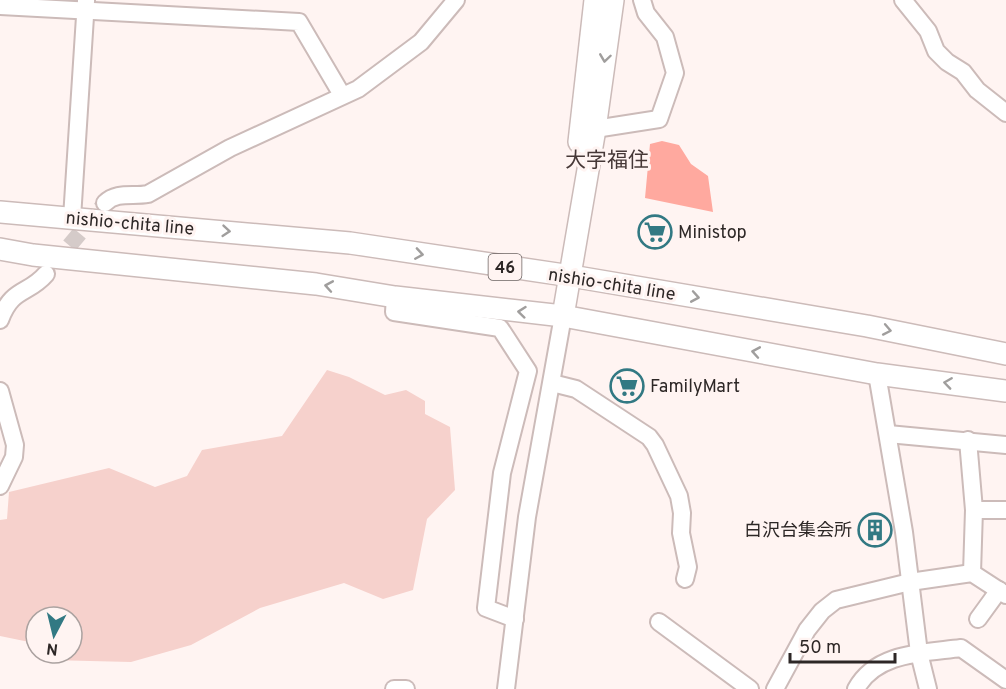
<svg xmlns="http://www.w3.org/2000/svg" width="1006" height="689" font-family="Overpass,'Noto Sans JP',sans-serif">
	<rect width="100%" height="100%" fill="#fff4f2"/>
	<path fill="#f6d1cc" d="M327 370 349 377 385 395 406 390 425 401V414L450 427 455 490 427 519 413 590 383 599 344 583 260 608 191 645 131 662 49 660 43 653H72V617H36V646L34 643 0 636V520L7 519 9 492 109 468 155 487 187 476 202 450 282 436Z"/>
	<path fill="#ffa99f" d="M662 141 679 145 691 164 708 176 713 212 645 198 650 144Z"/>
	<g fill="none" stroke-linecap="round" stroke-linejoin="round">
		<path stroke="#d5cbc9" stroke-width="16" stroke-dasharray="16 8" stroke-linecap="butt" d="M54 264 105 203"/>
		<defs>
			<g id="minor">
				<path d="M903 0 928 31 936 51 947 62 963 72 977 90 1006 113"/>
				<path d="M0 6 299 22 342 95"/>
				<path d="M595 129 659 119 675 73 665 37 646 13 642 0"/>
				<path d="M105 203C117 191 133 197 148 194L230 148 358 89 421 42 456 0"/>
				<path d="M72 218 86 1"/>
				<path d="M395 297 394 312 500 328 528 371 502 473 486 608 515 619"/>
				<path d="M0 320C12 287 28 295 46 274"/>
				<path d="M877 374 904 532 919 653 928 689"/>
				<path d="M552 383 576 389 649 437 655 445 679 496 682 513 681 533 688 567 685 579"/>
				<path d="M0 391 15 445 14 457 0 486"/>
				<path d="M888 434 1006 445"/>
				<path d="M968 440 974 510 972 573"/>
				<path d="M974 510H1006"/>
				<path d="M978 619 999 590"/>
				<path d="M659 622 750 689"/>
				<path d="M394 689H406"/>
				<path d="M506 689 527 517 563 316"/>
				<path d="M775 689 807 630 822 611 836 600 910 582 972 573 1006 595"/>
				<path d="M856 689C876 652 923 653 961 648L1006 680"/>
			</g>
			<g id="major">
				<path d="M579 142 595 0"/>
				<path d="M0 212 350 243 571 276 867 326 1006 354"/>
				<path d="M0 249 33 255 316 284 395 297 563 316 877 374 1006 391"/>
				<path d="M563 316 595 129 613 0"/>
			</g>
		</defs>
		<use href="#minor" stroke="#ccbbb9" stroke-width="20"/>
		<use href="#major" stroke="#ccbbb9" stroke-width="24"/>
		<use href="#minor" stroke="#fff" stroke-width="16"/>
		<use href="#major" stroke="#fff" stroke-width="21"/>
	</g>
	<defs><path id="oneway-chevron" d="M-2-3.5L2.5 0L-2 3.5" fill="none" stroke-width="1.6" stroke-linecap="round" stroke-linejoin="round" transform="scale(1.5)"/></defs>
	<g stroke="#a09e9d">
		<use href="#oneway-chevron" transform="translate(605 58) rotate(98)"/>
		<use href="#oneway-chevron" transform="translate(226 231) rotate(5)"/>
		<use href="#oneway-chevron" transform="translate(419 254) rotate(9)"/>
		<use href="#oneway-chevron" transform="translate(329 286) rotate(-170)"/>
		<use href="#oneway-chevron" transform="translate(695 297) rotate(10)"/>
		<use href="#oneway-chevron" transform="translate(522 312) rotate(-174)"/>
		<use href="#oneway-chevron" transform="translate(887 330) rotate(11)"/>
		<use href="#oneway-chevron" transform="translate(756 352) rotate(-170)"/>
		<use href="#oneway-chevron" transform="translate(948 383) rotate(-172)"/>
	</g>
	<defs>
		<symbol id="supermarket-ring" viewBox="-11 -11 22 22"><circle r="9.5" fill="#fff4f2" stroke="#327983" stroke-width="1.5"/><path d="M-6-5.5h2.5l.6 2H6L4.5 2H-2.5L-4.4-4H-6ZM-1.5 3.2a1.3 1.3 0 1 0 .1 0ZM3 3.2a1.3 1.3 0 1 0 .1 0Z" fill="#327983"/></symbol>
		<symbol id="building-ring" viewBox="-11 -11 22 22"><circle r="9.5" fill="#fff4f2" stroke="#327983" stroke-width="1.5"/><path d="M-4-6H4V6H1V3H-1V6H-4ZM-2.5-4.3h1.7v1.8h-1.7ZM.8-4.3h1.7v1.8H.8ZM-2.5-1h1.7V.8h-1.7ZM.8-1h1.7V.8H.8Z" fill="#327983"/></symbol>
	</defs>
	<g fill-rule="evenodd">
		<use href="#supermarket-ring" x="636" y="213" width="38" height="38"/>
		<use href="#supermarket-ring" x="608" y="367" width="38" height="38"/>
		<use href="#building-ring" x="856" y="511" width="38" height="38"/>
	</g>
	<g text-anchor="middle" stroke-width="6" stroke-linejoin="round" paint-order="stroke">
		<rect fill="#fff4f2" stroke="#6c6463" stroke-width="1.5" x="488.5" y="254" width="33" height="26" rx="4.5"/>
		<g font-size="16" font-weight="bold" fill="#2d2726">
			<text x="505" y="273">46</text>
		</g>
		<g font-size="18" fill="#2d2726" stroke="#fff4f2">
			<text transform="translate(130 223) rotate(5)" y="6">nishio-chita line</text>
			<text transform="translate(612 284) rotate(9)" y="6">nishio-chita line</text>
		</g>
		<g font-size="18" fill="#2d2726" stroke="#fff4f2" text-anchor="start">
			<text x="678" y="238">Ministop</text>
			<text x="650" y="392">FamilyMart</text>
			<text x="852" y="536" text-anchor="end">白沢台集会所</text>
		</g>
		<g font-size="21" fill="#463837" stroke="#fff4f2">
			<text x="607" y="167">大字福住</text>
		</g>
	</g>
	<g transform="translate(54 635) rotate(187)"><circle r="28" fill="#fff4f2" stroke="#aba2a0" stroke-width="1.5"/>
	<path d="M0-4.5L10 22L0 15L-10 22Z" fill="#327983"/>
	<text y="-9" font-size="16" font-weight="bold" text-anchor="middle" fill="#2d2726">N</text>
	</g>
	<path d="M790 653v9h105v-9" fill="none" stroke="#2d2726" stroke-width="3"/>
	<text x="799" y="653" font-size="18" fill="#2d2726" stroke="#fff4f2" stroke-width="4.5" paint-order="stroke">50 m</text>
</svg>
